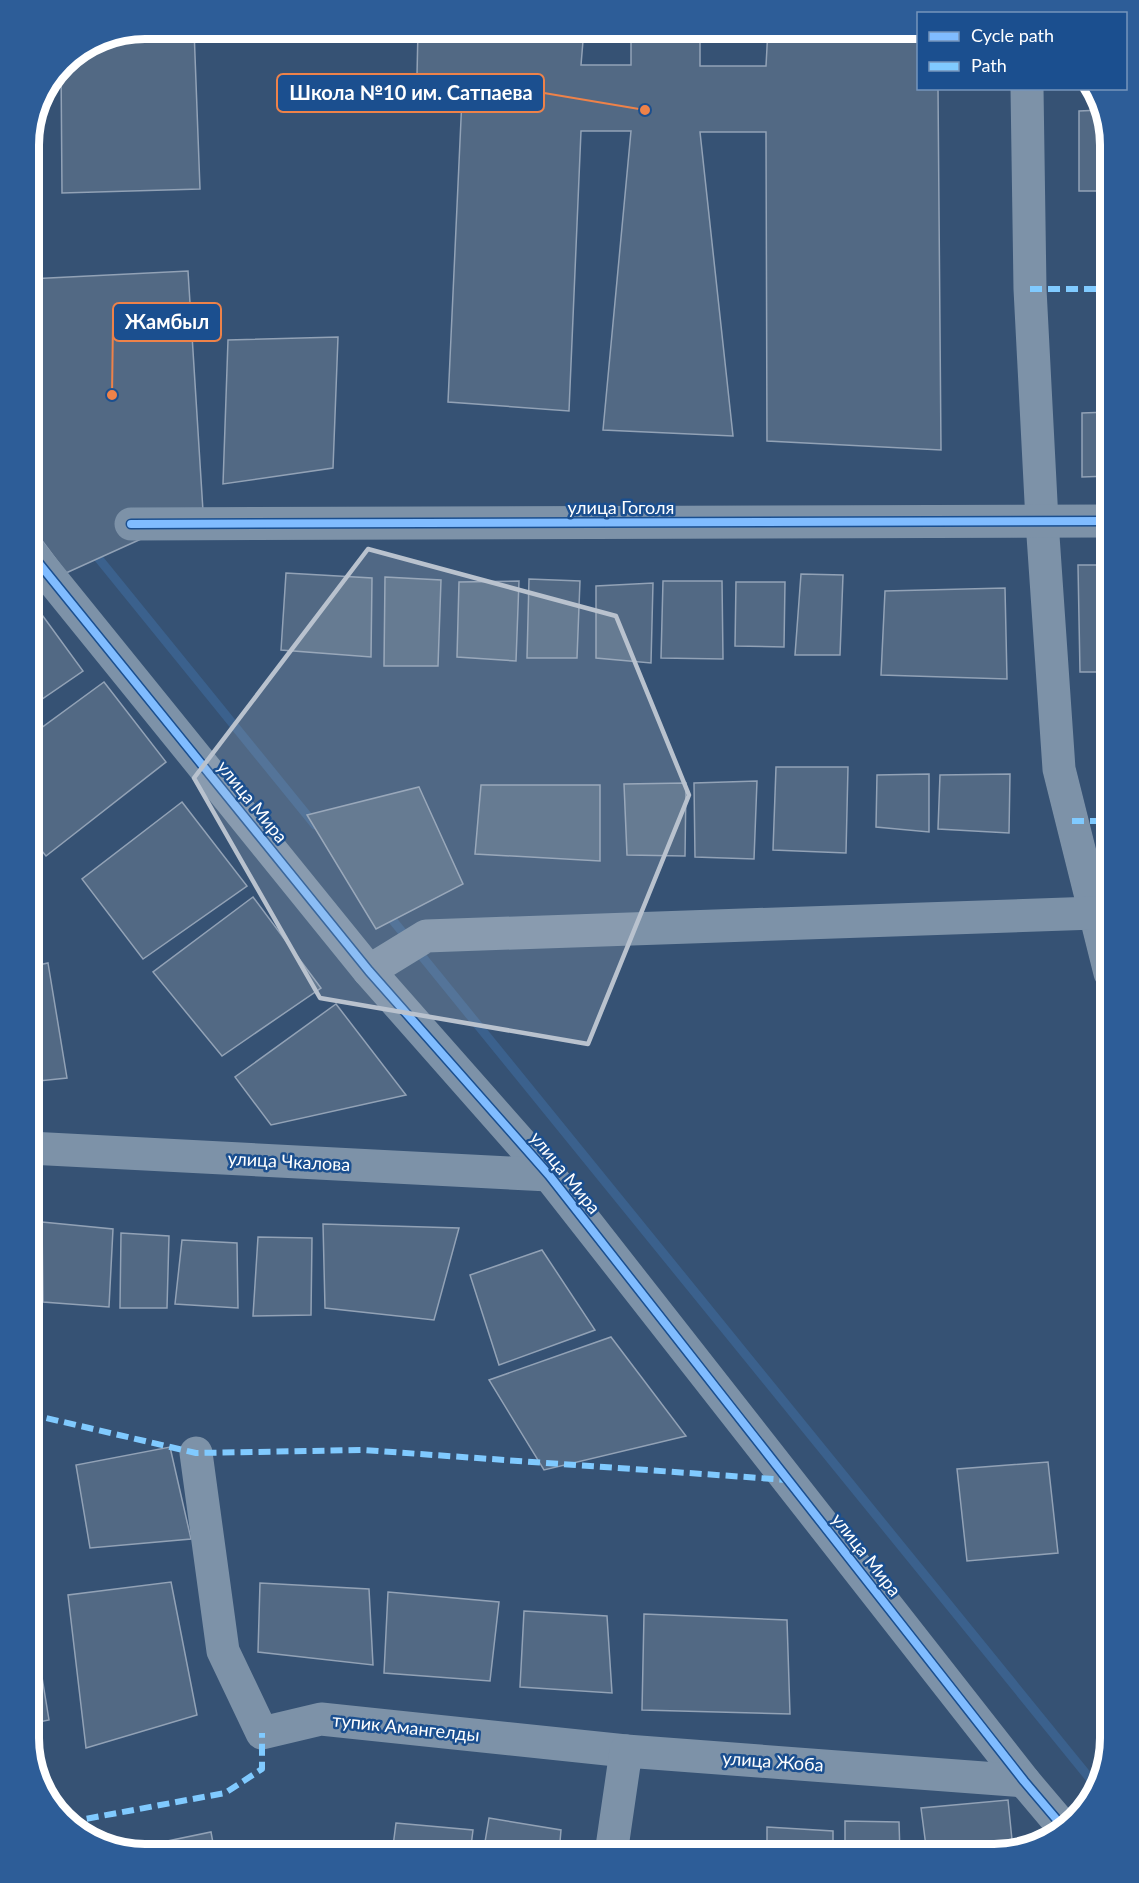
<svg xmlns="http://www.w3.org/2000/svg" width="1139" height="1883" font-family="Lato,sans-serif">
	<rect width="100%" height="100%" fill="#365274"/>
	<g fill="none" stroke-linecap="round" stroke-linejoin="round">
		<g stroke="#3b618d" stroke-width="9">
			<path d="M91 549 315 825"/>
			<path d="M386 912 1096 1786"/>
		</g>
	</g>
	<g fill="#526984" stroke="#92a2b6" stroke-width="1.5">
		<path d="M145 28 194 29 200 189 62 193 61 65 101 37Z"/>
		<path d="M418 29H584L581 65H631V29H700V66H766L768 29H918V88H938L941 450 767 441 766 132H700L733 436 603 430 631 131H581L569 411 448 402 463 76H417Z"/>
		<path d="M1102 110 1110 145V191H1079V111Z"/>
		<path d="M188 271 203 511 66 573 29 523V279Z"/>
		<path d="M338 337 333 468 223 484 228 340Z"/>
		<path d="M1110 412V476L1082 477V413Z"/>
		<path d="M1078 565H1110V672H1080Z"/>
		<path d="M286 573 372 578 371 657 281 650Z"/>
		<path d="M801 574 843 575 840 655H795Z"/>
		<path d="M385 577 441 580 438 666H384Z"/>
		<path d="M529 579 580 581 577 658H527Z"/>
		<path d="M519 581 516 661 457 657 459 582Z"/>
		<path d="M663 581H722L723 659 661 658Z"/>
		<path d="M736 582H785L784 647 735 646Z"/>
		<path d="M653 583 651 663 596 658V586Z"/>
		<path d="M1005 588 1007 679 881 675 885 591Z"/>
		<path d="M29 597 83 671 29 708Z"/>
		<path d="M104 682 166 762 46 856 29 835V737Z"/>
		<path d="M776 767H848L846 853 773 850Z"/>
		<path d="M929 774V832L876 827 877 775Z"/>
		<path d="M1010 774 1009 833 938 829 940 775Z"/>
		<path d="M757 781 754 859 695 857 694 783Z"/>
		<path d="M686 783 685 856 627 855 624 784Z"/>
		<path d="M481 785H600V861L475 854Z"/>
		<path d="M419 787 463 884 376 929 307 815Z"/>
		<path d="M182 802 247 886 143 959 82 879Z"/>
		<path d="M253 897 321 988 222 1056 153 972Z"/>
		<path d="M48 963 67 1078 29 1082V967Z"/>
		<path d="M336 1004 406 1095 271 1125 235 1077Z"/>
		<path d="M42 1222 113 1229 109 1307 43 1302Z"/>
		<path d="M323 1224 459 1228 434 1320 325 1308Z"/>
		<path d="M121 1233 169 1236 167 1308H120Z"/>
		<path d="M258 1237 312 1238 311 1315 253 1316Z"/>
		<path d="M182 1240 237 1243 238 1308 175 1304Z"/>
		<path d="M542 1250 595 1330 499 1365 470 1275Z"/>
		<path d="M29 1256 32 1294H29Z"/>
		<path d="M611 1337 686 1436 544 1470 489 1380Z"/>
		<path d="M170 1447 191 1539 90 1548 76 1465Z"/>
		<path d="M1048 1462 1058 1553 967 1561 957 1469Z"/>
		<path d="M171 1582 197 1715 86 1748 68 1595Z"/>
		<path d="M260 1583 369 1589 373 1665 258 1652Z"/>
		<path d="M388 1592 499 1602 490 1681 384 1673Z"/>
		<path d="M29 1598 49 1720 29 1724Z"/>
		<path d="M524 1611 607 1616 612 1693 520 1687Z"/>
		<path d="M644 1614 787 1620 790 1714 642 1710Z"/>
		<path d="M1008 1800 1013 1850 994 1854H927L921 1808Z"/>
		<path d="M489 1818 561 1830 559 1854H483Z"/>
		<path d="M845 1821 899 1822 900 1854H845Z"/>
		<path d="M396 1823 473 1830 470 1854H392Z"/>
		<path d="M767 1827 833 1831V1854H767Z"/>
		<path d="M211 1832 215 1854H138L124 1850Z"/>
	</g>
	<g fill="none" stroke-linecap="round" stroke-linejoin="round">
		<g stroke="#7d92a8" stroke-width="33">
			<path d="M1027 88 1030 289 1042 521 1059 769 1110 973"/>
			<path d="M131 524 1110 521"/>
			<path d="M29 551 369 971 549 1175 1024 1781 1063 1827"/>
			<path d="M369 971 426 936 1095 913"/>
			<path d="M29 1148 549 1175"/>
			<path d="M196 1453 223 1651 262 1733 321 1719 626 1751"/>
			<path d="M611 1854 626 1751 1024 1781"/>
		</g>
		<g stroke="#80caff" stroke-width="6" stroke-dasharray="12 6" stroke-linecap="butt">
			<path d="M1030 289H1110"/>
			<path d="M1072 821H1110"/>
			<path d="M29 1414 196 1453 363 1450 788 1480"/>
			<path d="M69 1822 225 1793 262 1769V1733"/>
		</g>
		<defs>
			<g id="cycleway">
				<path d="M131 524 1110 521"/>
				<path d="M29 551 369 971 549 1175 1024 1781 1063 1827"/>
			</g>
		</defs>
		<use href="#cycleway" stroke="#1b4f8f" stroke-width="11"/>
		<use href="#cycleway" stroke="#80bcff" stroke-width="8"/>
	</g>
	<path fill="#b9c2ce" fill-opacity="0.2" stroke="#b9c2ce" stroke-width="4.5" stroke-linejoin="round" d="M368 549 616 616 689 795 588 1044 320 998 194 778Z"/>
	<g text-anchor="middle" stroke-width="5" stroke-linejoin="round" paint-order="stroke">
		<g font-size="18" fill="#fff" stroke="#1b4f8f">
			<text x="621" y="514">улица Гоголя</text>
			<text transform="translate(252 802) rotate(51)" y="6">улица Мира</text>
			<text transform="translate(289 1162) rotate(3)" y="6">улица Чкалова</text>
			<text transform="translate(565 1173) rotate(51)" y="6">улица Мира</text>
			<text transform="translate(866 1555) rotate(52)" y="6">улица Мира</text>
			<text transform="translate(406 1728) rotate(6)" y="6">тупик Амангелды</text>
			<text transform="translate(773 1762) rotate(4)" y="6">улица Жоба</text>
		</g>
	</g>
	<path d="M0 0H1139V1883H0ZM145 39H994A106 106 0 0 1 1100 145V1738A106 106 0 0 1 994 1844H145A106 106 0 0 1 39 1738V145A106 106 0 0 1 145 39Z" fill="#2d5d98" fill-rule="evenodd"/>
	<path fill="none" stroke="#fff" stroke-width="8" d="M145 39H994A106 106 0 0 1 1100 145V1738A106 106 0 0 1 994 1844H145A106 106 0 0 1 39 1738V145A106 106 0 0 1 145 39Z"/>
	<path fill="none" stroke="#ee8249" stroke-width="2" d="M645 110L544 93M112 395L113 322"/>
	<g fill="#ee8249" stroke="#1b4f8f" stroke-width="2">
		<circle cx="645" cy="110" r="6"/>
		<circle cx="112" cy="395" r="6"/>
	</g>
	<g fill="#1b4f8f" stroke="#ee8249" stroke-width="2">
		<rect x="277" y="74" width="267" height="38" rx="6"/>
		<rect x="113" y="303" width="108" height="38" rx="6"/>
	</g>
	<g font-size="20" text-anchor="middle" font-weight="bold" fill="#fff">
		<text x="411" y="100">Школа №10 им. Сатпаева</text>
		<text x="167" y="329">Жамбыл</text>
	</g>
	<rect x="917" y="12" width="210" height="78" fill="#1b4f8f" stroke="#7695bc" stroke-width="1.5"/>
	<rect x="929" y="32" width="30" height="9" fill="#80bcff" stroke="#7695bc" stroke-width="1.5"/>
	<text x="971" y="42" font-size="18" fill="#ffffff">Cycle path</text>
	<rect x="929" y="62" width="30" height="9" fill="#80caff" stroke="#7695bc" stroke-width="1.5"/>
	<text x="971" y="72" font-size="18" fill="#ffffff">Path</text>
</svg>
